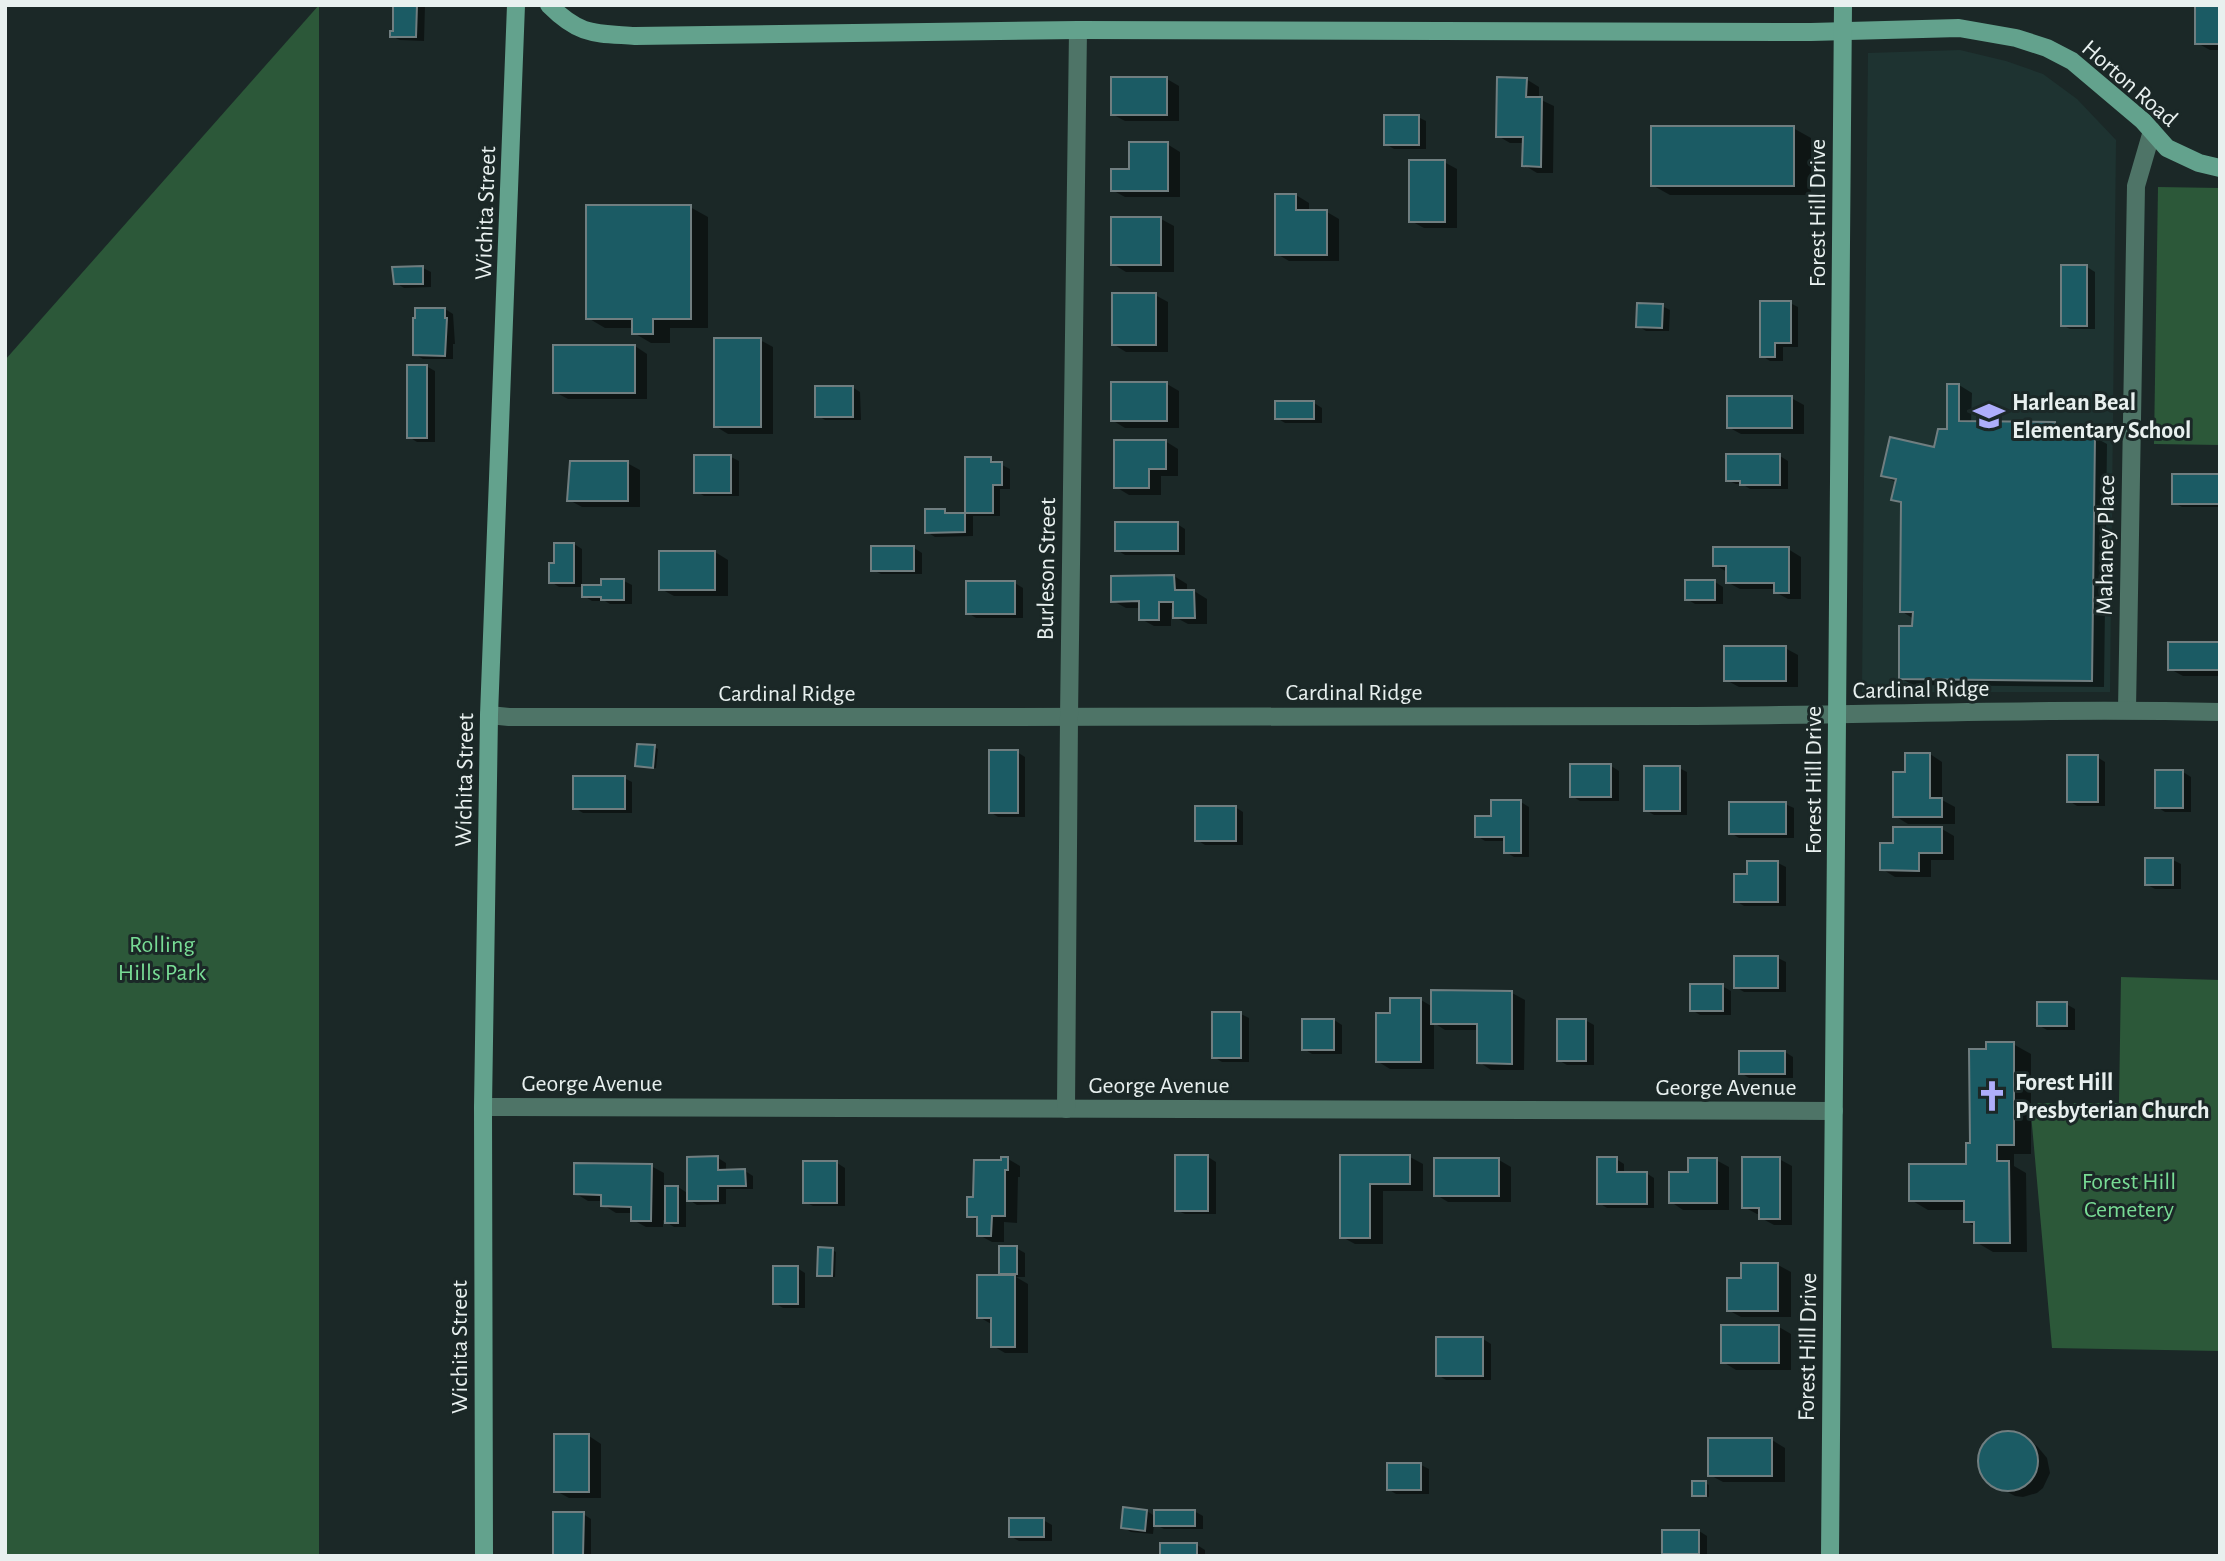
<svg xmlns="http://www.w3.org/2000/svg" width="2225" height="1561" font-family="'Alegreya Sans',sans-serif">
	<rect width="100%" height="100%" fill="#1b2827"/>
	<path fill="#1e3331" d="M1960 50 2006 61 2043 74 2077 99 2116 140 2110 692H1862L1868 53Z"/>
	<g fill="#2c5839">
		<path d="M319 5V1556H5V360Z"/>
		<path d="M2158 187 2220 188V445L2154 444Z"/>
		<path d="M2121 977 2220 980V1351L2052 1348 2030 1103H2119Z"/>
	</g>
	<g fill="#0007">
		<path d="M393 5 425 6 424 41 400 40 391 36 395 32Z"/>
		<path d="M2220 5V50H2210L2197 43Z"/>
		<path d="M1167 79 1179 86V121H1125L1112 114Z"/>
		<path d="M1526 79 1539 87V99L1554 106 1553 173H1537L1524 165V143H1510L1498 136Z"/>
		<path d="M1418 117 1426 121V149H1394L1386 144Z"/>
		<path d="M1793 128 1811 138V195H1670L1652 185Z"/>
		<path d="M1167 144 1180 152V197H1125L1112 190 1130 171Z"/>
		<path d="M1444 162 1457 169V228H1424L1411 221Z"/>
		<path d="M1296 195 1309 203V212H1327L1339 219V261H1289L1277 254Z"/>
		<path d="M690 207 708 217V328H670V343H651L634 333V328H605L588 318Z"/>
		<path d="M1161 219 1174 226V272H1126L1113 264Z"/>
		<path d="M2087 267 2095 272V329H2070L2062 325Z"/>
		<path d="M423 268 431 272V287L404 288 396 283Z"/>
		<path d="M1155 295 1168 302V352H1126L1113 344Z"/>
		<path d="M1790 303 1798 307V347H1783V361H1770L1762 356Z"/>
		<path d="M1662 306 1670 310 1669 331H1646L1638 326Z"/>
		<path d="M445 309 453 314 455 344H453V359H423L414 354Z"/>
		<path d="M760 340 773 347V434H728L715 426Z"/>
		<path d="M635 346 647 354V399H568L555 392Z"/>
		<path d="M426 366 435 371V442H417L409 437Z"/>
		<path d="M1167 384 1179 391V428H1125L1112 420Z"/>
		<path d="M1959 385 1972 393 1971 423 2055 424 2068 431V437H2094L2107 444 2104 687 1913 685 1900 678 1914 628V619L1901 611 1902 504 1893 499 1897 483 1883 475 1935 449 1948 430Z"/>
		<path d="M852 387 860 392 861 420H825L817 415Z"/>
		<path d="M1791 398 1804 405V434H1741L1728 427Z"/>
		<path d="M1314 403 1322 408V423H1285L1277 418Z"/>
		<path d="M1165 441 1178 449V476H1161V495H1129L1116 487Z"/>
		<path d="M1727 456H1780L1788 461V489H1750L1742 484H1736L1727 480Z"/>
		<path d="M731 457 739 461V496H704L696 491Z"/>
		<path d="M966 459H990L1010 469V489H1000V516H973V536L935 537 927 532 945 511 951 514H966Z"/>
		<path d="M627 463 640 470V507H582L569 500Z"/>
		<path d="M2220 476V507H2182L2174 503Z"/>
		<path d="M1177 524 1185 529V555H1125L1117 550Z"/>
		<path d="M574 544 582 549V587H559L551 582 556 564Z"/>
		<path d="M873 548H914L922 553V574H881L873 570Z"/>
		<path d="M1788 549 1801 557V599H1788L1775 592V589H1740L1727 582V572L1715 565Z"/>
		<path d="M715 552 728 560V596H674L661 589Z"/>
		<path d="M1174 576 1187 584V591H1194L1207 599V624H1188L1175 617V608L1171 609V626H1154L1141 619V608H1126L1113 601Z"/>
		<path d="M624 581 632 585V604H610L605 601H592L584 596 603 587Z"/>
		<path d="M1715 582 1723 587V604H1695L1687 599Z"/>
		<path d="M1015 583 1023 588V618H976L968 613Z"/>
		<path d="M2220 644V676H2183L2170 669Z"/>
		<path d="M1785 648 1798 655V687H1739L1726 680Z"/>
		<path d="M654 747 658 749 656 768 637 765Z"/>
		<path d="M1017 752 1025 757V817H998L990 812Z"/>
		<path d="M1930 754 1942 762V800L1955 807V824H1908L1895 816 1907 774Z"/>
		<path d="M2097 757 2105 762V806H2077L2069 801Z"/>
		<path d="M1611 766 1619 771V801H1580L1572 796Z"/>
		<path d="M1679 768 1687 772V815H1654L1646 810Z"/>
		<path d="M2183 772 2191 777V812H2165L2157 807Z"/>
		<path d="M624 778 632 782V813H583L575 808Z"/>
		<path d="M1521 802 1529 807V857H1514L1506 852V841H1485L1477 836 1493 817Z"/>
		<path d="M1785 804 1794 808V838H1739L1731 833Z"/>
		<path d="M1235 807 1243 812V845H1205L1197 840Z"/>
		<path d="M1942 829 1954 836V860H1931V877H1895L1882 869 1895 845Z"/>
		<path d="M2173 860 2181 864V889H2155L2146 884Z"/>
		<path d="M1778 863 1786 867V906H1744L1736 901Z"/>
		<path d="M1778 958 1786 962V992H1744L1736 987Z"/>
		<path d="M1722 986 1731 991V1015H1700L1692 1010Z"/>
		<path d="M1512 993 1525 1000 1524 1070H1491L1479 1062V1030H1445L1434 1023V1069H1390L1377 1061 1421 1000 1433 1007Z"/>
		<path d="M2066 1004 2075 1009V1030H2047L2038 1025Z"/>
		<path d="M1241 1014 1249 1018V1062H1222L1214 1057Z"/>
		<path d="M1334 1020 1342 1025V1054H1312L1304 1049Z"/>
		<path d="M1585 1020 1594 1025V1065H1567L1558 1060Z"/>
		<path d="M2013 1044 2031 1054V1154H2014V1166L2026 1173 2027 1252H1993L1976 1242V1227L1966 1221V1210H1928L1911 1200 1968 1166 1988 1050Z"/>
		<path d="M1785 1052 1793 1057V1078H1749L1741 1073Z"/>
		<path d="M1208 1157 1216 1162V1214H1185L1176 1210Z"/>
		<path d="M1342 1157H1410L1423 1164V1191H1383V1244H1355L1342 1237Z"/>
		<path d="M718 1158 726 1163V1171H745L753 1176V1189H726V1204L697 1205 686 1198V1227H674L663 1220V1227H646L633 1220V1213H616L603 1205V1201H588L575 1193 651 1166 664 1173V1187H678L689 1194V1159Z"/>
		<path d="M1008 1159 1020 1166V1177H1018L1017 1223 1004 1222V1242H992L979 1235V1221L969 1216 975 1198 1003 1162Z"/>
		<path d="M1616 1159 1624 1164V1173H1646L1654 1178V1208H1607L1599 1203Z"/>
		<path d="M1779 1159 1792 1166V1225H1774L1761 1218V1214H1757L1744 1207Z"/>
		<path d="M1499 1160 1511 1167V1202H1448L1435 1194Z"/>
		<path d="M1716 1160 1729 1167V1210H1683L1671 1202 1689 1173Z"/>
		<path d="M837 1163 845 1168V1206H813L805 1202Z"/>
		<path d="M1016 1248 1025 1253V1277H1016L1028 1284V1353H1005L993 1346V1325L979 1317 1008 1277 1001 1273Z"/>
		<path d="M832 1250 836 1252 835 1277H823L819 1275Z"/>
		<path d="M1778 1265 1791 1272V1317H1741L1728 1310 1743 1279Z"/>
		<path d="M797 1268 805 1273V1308H783L775 1303Z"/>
		<path d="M1779 1327 1791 1334V1370H1736L1723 1362Z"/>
		<path d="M1438 1339H1483L1491 1344V1380H1446L1438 1375Z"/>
		<path d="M2008 1433 2016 1434 2037 1446 2047 1458 2050 1473 2043 1488 2037 1493 2023 1497 2015 1496 1987 1481 1983 1474 1980 1466 1982 1450 1993 1438Z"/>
		<path d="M589 1436 601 1444V1498H569L556 1491Z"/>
		<path d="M1772 1440 1785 1448V1482H1723L1710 1475Z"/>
		<path d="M1421 1465 1429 1469V1494H1396L1388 1489Z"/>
		<path d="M1705 1483 1709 1485V1497L1694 1495Z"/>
		<path d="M1147 1511 1156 1517 1194 1511 1203 1516V1529H1164L1154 1524 1153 1534 1131 1532 1123 1527Z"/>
		<path d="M583 1514 591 1519V1556H554Z"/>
		<path d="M1043 1520 1052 1525V1541H1019L1010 1536Z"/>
		<path d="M1699 1531 1707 1536V1556H1668L1664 1553Z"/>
		<path d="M1197 1545 1205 1550V1556H1161Z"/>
	</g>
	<g fill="#1b5b64" stroke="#707e80" stroke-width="2">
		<path d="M417 5 416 37H390V31H393V6L390 5Z"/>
		<rect x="2195" y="5" width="25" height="39"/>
		<rect x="1111" y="77" width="56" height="38"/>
		<path d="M1497 77 1527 78 1526 97H1542L1541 167 1522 166 1523 137H1496Z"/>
		<rect x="1384" y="115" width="35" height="30"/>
		<rect x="1651" y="126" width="143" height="60"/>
		<path d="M1129 142H1168V191H1111V169H1129Z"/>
		<rect x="1409" y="160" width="36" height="62"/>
		<path d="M1275 194H1296V210H1327V255H1275Z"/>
		<path d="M586 205H691V319H653V334H632V319H586Z"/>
		<rect x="1111" y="217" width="50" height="48"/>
		<rect x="2061" y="265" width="26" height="61"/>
		<path d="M423 266V284H394L392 267Z"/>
		<rect x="1112" y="293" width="44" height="52"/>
		<path d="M1760 301H1791V343H1775V357H1760Z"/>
		<path d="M1637 303 1663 304 1662 328 1636 327Z"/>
		<path d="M415 308H445V318H447L445 356 413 355V318H415Z"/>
		<rect x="714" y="338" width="47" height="89"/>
		<rect x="553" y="345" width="82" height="48"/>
		<rect x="407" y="365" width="20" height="73"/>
		<rect x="1111" y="382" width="56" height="39"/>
		<path d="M1947 384H1959V421L2055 422V435H2095L2092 681 1899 679V626H1912L1913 612H1900L1901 502 1891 500 1896 479 1881 476 1890 437 1934 447 1938 429H1947Z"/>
		<rect x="815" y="386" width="38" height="31"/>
		<rect x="1727" y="396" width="65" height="32"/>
		<rect x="1275" y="401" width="39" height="18"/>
		<path d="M1114 440H1166V469H1149V488H1114Z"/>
		<path d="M1726 454H1780V485H1740V481H1726Z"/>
		<rect x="694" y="455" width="37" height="38"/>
		<path d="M965 457H991V462H1002V485H993V513H965Z"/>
		<path d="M570 461H628V501H567Z"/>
		<rect x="2172" y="474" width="48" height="30"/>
		<path d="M925 509H945V513H965V532L925 533Z"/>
		<rect x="1115" y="522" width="63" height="29"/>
		<path d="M554 543H574V583H549V563H554Z"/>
		<rect x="871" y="546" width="43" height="25"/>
		<path d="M1713 547H1789V593H1774V583H1726V566H1713Z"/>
		<rect x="659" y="551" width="56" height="39"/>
		<path d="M1174 575 1175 590H1194L1195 618H1173V602H1159V620H1139V601L1111 602V576Z"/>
		<path d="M601 579H624V600H601V597H582V585H601Z"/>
		<rect x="1685" y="580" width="30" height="20"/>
		<rect x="966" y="581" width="49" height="33"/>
		<rect x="2168" y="642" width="52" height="28"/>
		<rect x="1724" y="646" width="62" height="35"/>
		<path d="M637 744 655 745 653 768 635 766Z"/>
		<rect x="989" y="750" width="29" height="63"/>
		<path d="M1905 753H1930V798H1942V817H1893V772H1905Z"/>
		<rect x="2067" y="755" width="31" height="47"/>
		<rect x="1570" y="764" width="41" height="33"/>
		<rect x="1644" y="766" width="36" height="45"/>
		<rect x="2155" y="770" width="28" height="38"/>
		<rect x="573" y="776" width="52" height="33"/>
		<path d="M1491 800H1521V853H1504V837H1475V816H1491Z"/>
		<rect x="1729" y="802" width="57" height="32"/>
		<rect x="1195" y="806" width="41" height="35"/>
		<path d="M1893 827H1942V853H1919V871L1880 870V843H1893Z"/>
		<rect x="2145" y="858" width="28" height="27"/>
		<path d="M1747 861H1778V902H1734V874H1747Z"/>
		<rect x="1734" y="956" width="44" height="32"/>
		<rect x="1690" y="984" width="33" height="27"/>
		<path d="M1431 990 1512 991V1064L1477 1063V1024H1431Z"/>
		<path d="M1390 998H1421V1062H1376V1013H1390Z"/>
		<rect x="2037" y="1002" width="30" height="24"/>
		<rect x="1212" y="1012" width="29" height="46"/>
		<rect x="1302" y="1019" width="32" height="31"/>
		<rect x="1557" y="1019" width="29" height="42"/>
		<path d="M1986 1042H2014V1145H1997V1161H2009L2010 1243H1974V1222H1964V1201H1909V1164H1966V1143H1970L1969 1049H1986Z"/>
		<rect x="1739" y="1051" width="46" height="23"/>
		<rect x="1175" y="1155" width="33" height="56"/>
		<path d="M1340 1155H1410V1184H1370V1238H1340Z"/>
		<path d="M718 1156V1170L745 1169 746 1186H718V1201H687V1157Z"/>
		<path d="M1001 1157H1008V1170H1005V1216H992L991 1236H977V1217H967V1197H973L974 1160H1001Z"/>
		<path d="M1597 1157H1617V1172H1647V1204H1597Z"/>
		<path d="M1742 1157H1780V1219H1759V1208H1742Z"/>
		<rect x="1434" y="1158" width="65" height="38"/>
		<path d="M1688 1158H1717V1203H1669V1172H1688Z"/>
		<rect x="803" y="1161" width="34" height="42"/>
		<path d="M574 1163 652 1164 651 1221H631V1207L601 1206V1195L574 1194Z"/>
		<rect x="665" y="1186" width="13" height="37"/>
		<rect x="999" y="1246" width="18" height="28"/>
		<path d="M818 1247 833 1248 832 1276H817Z"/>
		<path d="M1741 1263H1778V1311H1727V1278H1741Z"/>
		<rect x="773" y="1266" width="25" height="38"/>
		<path d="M977 1275H1015V1347H991V1318H977Z"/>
		<rect x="1721" y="1325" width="58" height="38"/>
		<rect x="1436" y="1337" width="47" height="39"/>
		<circle cx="2008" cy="1461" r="30"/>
		<rect x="554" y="1434" width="35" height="58"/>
		<rect x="1708" y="1438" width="64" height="38"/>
		<rect x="1387" y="1463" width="34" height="27"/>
		<rect x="1692" y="1481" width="14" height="15"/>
		<path d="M1123 1507 1147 1510 1145 1531 1121 1528Z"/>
		<rect x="1154" y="1510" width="41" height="16"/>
		<path d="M553 1512H584L583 1556H553Z"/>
		<rect x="1009" y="1518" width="35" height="19"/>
		<rect x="1662" y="1530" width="37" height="24"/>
		<rect x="1160" y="1543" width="37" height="13"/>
	</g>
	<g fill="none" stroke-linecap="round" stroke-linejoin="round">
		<g stroke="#4e7467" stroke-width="18">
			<path d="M2127 710 2136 186 2152 131"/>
			<path d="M489 715 509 717C904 717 1300 717 1695 716 1870 715 2045 708 2220 712"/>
			<path d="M483 1107 1834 1111"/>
			<path d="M1066 1109 1069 717 1078 30"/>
		</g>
		<g stroke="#63a28d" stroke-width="18">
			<path d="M549 5C580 36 594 33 635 36L1078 30 1811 32 1959 28 2016 38 2047 48 2072 61 2143 121 2167 148 2199 163 2220 168"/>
			<path d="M484 1556 483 1107 489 715 516 5"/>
			<path d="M1830 1556 1843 5"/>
		</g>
	</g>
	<defs>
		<symbol id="school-bare" viewBox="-9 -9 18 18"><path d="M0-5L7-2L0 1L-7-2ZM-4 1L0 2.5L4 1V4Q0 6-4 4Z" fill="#aeaefb" stroke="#1b2827" stroke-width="2.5" paint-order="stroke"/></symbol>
		<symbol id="church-bare" viewBox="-9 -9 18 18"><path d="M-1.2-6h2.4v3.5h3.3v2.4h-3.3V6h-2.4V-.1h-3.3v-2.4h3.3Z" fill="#aeaefb" stroke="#1b2827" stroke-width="2.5" paint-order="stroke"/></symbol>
	</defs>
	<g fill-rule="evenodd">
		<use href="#school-bare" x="1967" y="394" width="44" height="44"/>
		<use href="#church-bare" x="1970" y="1074" width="44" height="44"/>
	</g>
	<g text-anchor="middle" stroke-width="6" stroke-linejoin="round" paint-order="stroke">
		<g font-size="24" fill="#e8f0ef" stroke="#1b2827">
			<text transform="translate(2130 83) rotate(41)" y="8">Horton Road</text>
			<text transform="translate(485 213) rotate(-88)" y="8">Wichita Street</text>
			<text transform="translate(1817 213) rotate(-90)" y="8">Forest Hill Drive</text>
			<text transform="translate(2105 545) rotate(-89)" y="8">Mahaney Place</text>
			<text transform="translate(1046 569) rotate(-89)" y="8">Burleson Street</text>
			<text transform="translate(1921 689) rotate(-1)" y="8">Cardinal Ridge</text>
			<text x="1354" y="700">Cardinal Ridge</text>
			<text x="787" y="701">Cardinal Ridge</text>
			<text transform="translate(464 780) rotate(-89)" y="8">Wichita Street</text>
			<text transform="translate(1813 780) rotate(-90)" y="8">Forest Hill Drive</text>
			<text x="592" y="1091">George Avenue</text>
			<text x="1159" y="1093">George Avenue</text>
			<text x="1726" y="1095">George Avenue</text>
			<text transform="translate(459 1347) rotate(-90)" y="8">Wichita Street</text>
			<text transform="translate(1807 1347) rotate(-89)" y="8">Forest Hill Drive</text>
		</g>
		<g font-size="24" font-weight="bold" fill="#e8f0ef" stroke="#1b2827" text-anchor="start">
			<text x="2012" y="410">Harlean Beal<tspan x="2012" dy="28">Elementary School</tspan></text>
			<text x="2015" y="1090">Forest Hill<tspan x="2015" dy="28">Presbyterian Church</tspan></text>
		</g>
		<g font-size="24" fill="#78dc95" stroke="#1b2827">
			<text x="162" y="952">Rolling<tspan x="162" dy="28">Hills Park</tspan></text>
			<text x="2129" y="1189">Forest Hill<tspan x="2129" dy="28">Cemetery</tspan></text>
		</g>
	</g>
	<rect width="2225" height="1561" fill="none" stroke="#e8f0ef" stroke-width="14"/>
</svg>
